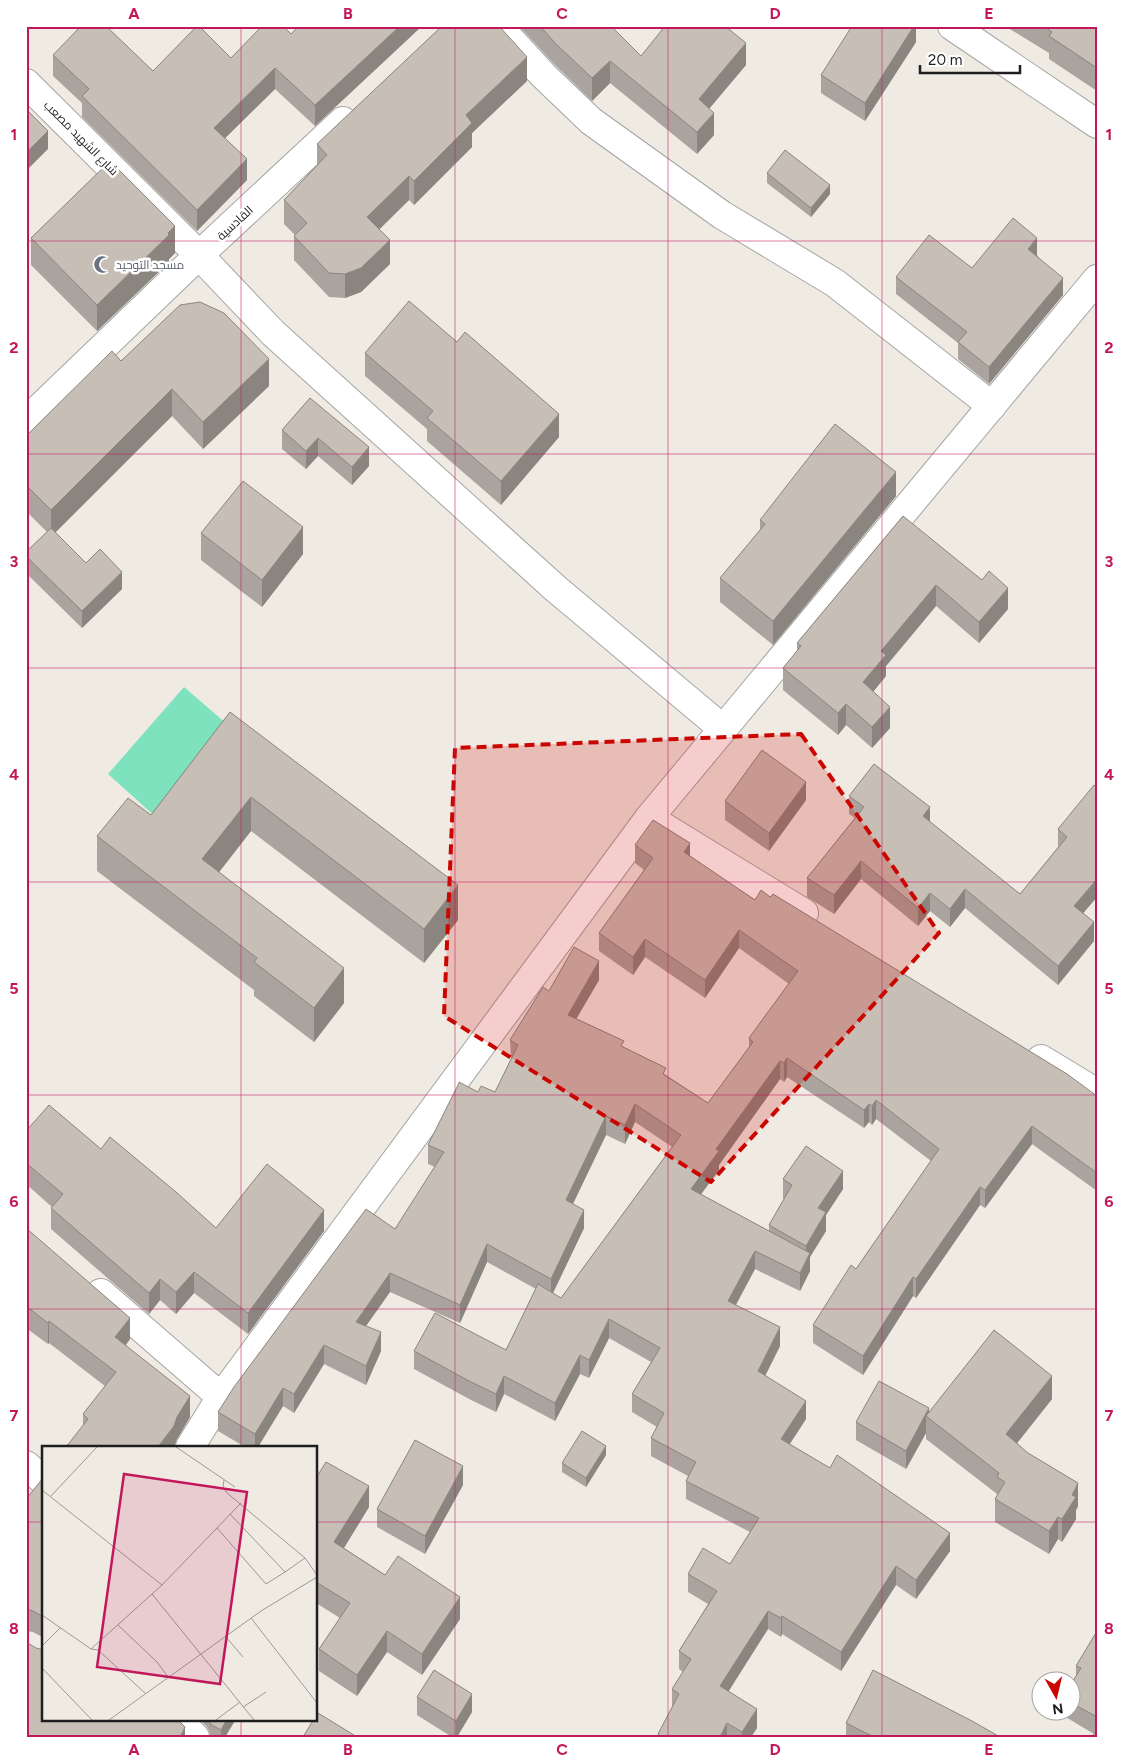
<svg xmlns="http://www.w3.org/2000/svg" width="1123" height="1763" font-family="Figtree,Cairo,sans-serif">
	<rect width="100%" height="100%" fill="#efebe3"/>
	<path fill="#7de2bd" d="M184 687 235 731 158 819 108 774Z"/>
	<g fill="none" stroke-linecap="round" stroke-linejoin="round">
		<defs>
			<g id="minor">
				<path d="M498 26 544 76 591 121 722 215 835 283 992 406"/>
				<path d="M952 26 1097 124"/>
				<path d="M26 83 199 255 273 333 555 588 723 729 649 818 804 913"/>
				<path d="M26 421 199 255 343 121"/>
				<path d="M723 729 1097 279"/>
				<path d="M1041 1059 1097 1093"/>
				<path d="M101 1293 221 1397"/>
				<path d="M190 1447 221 1397 649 818"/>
				<path d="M26 1465 44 1481"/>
				<path d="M178 1719 195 1737"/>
			</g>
		</defs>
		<use href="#minor" stroke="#a5a5a5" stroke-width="30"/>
		<use href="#minor" stroke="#fff" stroke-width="28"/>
	</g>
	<g fill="#aba39d" fill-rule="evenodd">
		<path d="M299 26H422L315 126 275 89 225 138 247 180 197 231 82 117V103L53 76V55L153 71 231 58 291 34Z"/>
		<path d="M519 26H611L641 56 746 65 709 108 714 135 697 154 610 83 592 101 555 65Z"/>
		<path d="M916 26V42L865 121 821 93V75Z"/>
		<path d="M1005 26H1097V91L1049 59V53Z"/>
		<path d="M527 81 472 133V147L414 205 409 200 379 230 390 264 361 292 345 298 329 297 294 260V236L295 235 284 224V200L317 165V144Z"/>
		<path d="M767 173 830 194 811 217 767 183Z"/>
		<path d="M31 238 175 253 169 259V262L97 331 31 265Z"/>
		<path d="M1037 255 1063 295 989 384 958 359V343L896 294V277L972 268Z"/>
		<path d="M365 353 559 437 501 505 427 441V429L365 376Z"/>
		<path d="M121 361 269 386 203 449 172 416 55 532 86 563 122 589 82 628 26 573V552L47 532 26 511V436Z"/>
		<path d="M310 398 369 466 352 485 318 456 306 469 282 449V430Z"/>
		<path d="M896 496 773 645 720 602V578L760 530V520Z"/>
		<path d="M903 516 1008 609 979 643 936 606 886 666V676L873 692 890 728 872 748 846 725 838 735 783 690V668L797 651V643Z"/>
		<path d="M201 533 303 554 262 607 201 560Z"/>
		<path d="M230 712 458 920 424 963 251 831 219 872 344 1003 314 1042 254 996V990L97 871V836L151 815Z"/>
		<path d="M1097 788V897L1083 913 1094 941 1058 985 965 908 950 927 930 911 918 926 861 879 834 914 807 897V878L855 818 849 814V796L930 822 1020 894 1058 847V829Z"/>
		<path d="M806 800 769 851 725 820V801Z"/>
		<path d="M635 845 690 857 755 900 770 897 1097 1096V1191L1032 1144 985 1208 980 1205 916 1298 913 1296 863 1375 813 1343V1325L856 1269 931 1161 876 1119 872 1125 869 1122 864 1128 787 1077 784 1082 780 1079 719 1165V1170L700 1194 769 1231V1225L784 1199 783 1198V1179L843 1189 826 1215V1231L810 1257V1271L800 1291 755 1269 736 1305 780 1346 765 1376 806 1419 790 1444 950 1551 916 1599 896 1585 841 1671 782 1634 781 1637 768 1629 728 1691 757 1728 751 1737H658V1734L672 1708V1689L683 1672 679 1669V1651L708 1604 688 1592V1574L730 1564 750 1532 686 1499V1481L688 1476 651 1456V1438L657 1427 632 1412V1394L651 1362 609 1338 589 1378 580 1374 555 1421 504 1394 496 1412 471 1400 414 1369V1351L506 1350 536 1289 487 1262 460 1323 390 1292 366 1326 381 1351 366 1385 324 1364 294 1413 283 1406 258 1447H245L218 1431V1412L395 1229 435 1167 428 1164V1145L478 1092H495L511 1059 510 1040 549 991 599 980 576 1019 624 1047 708 1103 749 1048V1038L789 984 739 948 705 998 645 957 633 975 599 951V933L644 870 635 863ZM635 1122 672 1147 561 1298 553 1293 584 1228 573 1204 606 1135 625 1144Z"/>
		<path d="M26 1131 101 1149 216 1228 324 1231 248 1334 194 1293 176 1314 160 1300 149 1314 51 1229V1208L52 1207 26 1184Z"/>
		<path d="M26 1228 130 1339 126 1345 190 1417 177 1439 83 1426V1414L105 1386 49 1343 48 1344 26 1328Z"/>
		<path d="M1052 1399 1017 1443 1078 1506 1076 1510V1519L1062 1542 1058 1539 1049 1554 995 1522V1499L997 1496V1494L926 1439V1433L906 1469 856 1440V1422L929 1412Z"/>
		<path d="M606 1455 586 1487 562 1472V1463Z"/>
		<path d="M44 1477V1638L33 1632 26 1631V1499Z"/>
		<path d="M316 1478 369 1507 344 1548 385 1575 460 1619 422 1675 387 1652 357 1696 319 1671V1649L340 1618 316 1603Z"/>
		<path d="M463 1485 425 1554 377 1527V1509Z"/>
		<path d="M1097 1631V1737L1094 1734 1064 1716V1710H1070V1686L1076 1676V1666Z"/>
		<path d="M417 1697 472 1712 457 1737H452L417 1715Z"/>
		<path d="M200 1719H236L225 1737H210V1733L207 1727Z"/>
		<path d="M846 1723 1000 1737H846Z"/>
	</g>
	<g fill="#8b857f">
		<path d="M400 26H422L315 126V105Z"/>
		<path d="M914 26H916V42L865 121V103Z"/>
		<path d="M746 43V65L699 121V99Z"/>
		<path d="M527 57V81L472 133V147L414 205V181L466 115Z"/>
		<path d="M610 61V83L592 101V78Z"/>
		<path d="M275 68V89L214 149V128Z"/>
		<path d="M714 113V135L697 154V132Z"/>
		<path d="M48 131V149L26 171V153Z"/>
		<path d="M247 159V180L197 231V210Z"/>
		<path d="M409 176V200L367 241V217Z"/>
		<path d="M830 185V194L811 217V208Z"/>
		<path d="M175 226V253L169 259V262L97 331V305Z"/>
		<path d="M1037 238V255L1028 266V249Z"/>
		<path d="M390 240V264L361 292 345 298V274Z"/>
		<path d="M1063 278V295L989 384V367Z"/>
		<path d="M269 359V386L203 449V422Z"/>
		<path d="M172 389V416L51 537V510Z"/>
		<path d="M559 414V437L501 505V481Z"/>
		<path d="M318 438V456L306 469V451Z"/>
		<path d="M369 447V466L352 485V467Z"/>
		<path d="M896 472V496L773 645V621Z"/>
		<path d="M303 527V554L262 607V580Z"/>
		<path d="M122 572V589L82 628V611Z"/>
		<path d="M936 585V606L886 666V676L863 704V682L881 651Z"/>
		<path d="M1008 588V609L979 643V622Z"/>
		<path d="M846 704V725L838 735V713Z"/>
		<path d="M890 707V728L872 748V727Z"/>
		<path d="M806 782V800L769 851V833Z"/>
		<path d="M251 797V831L202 894V859Z"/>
		<path d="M930 807V825L923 816Z"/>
		<path d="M690 843V862L684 852Z"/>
		<path d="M861 861V879L834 914V895Z"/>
		<path d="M1097 879V897L1074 924V906Z"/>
		<path d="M458 885V920L424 963V929Z"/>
		<path d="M965 889V908L950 927V909Z"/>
		<path d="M930 893V911L918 926V908Z"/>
		<path d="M1094 922V941L1058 985V966Z"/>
		<path d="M739 930V948L705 998V980Z"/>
		<path d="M645 939V957L633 975V957Z"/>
		<path d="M599 961V980L568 1033V1015Z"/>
		<path d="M344 968V1003L314 1042V1008Z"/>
		<path d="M787 1058V1077L784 1082V1063Z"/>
		<path d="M780 1061V1079L719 1165V1170L691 1208V1189L716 1149Z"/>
		<path d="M876 1100V1119L872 1125V1106Z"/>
		<path d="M635 1104V1122L625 1144V1125Z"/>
		<path d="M869 1104V1122L864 1128V1110Z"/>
		<path d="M606 1116V1135L566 1218V1200Z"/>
		<path d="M1032 1126V1144L985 1208V1190Z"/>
		<path d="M843 1171V1189L826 1215V1231L810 1257V1271L800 1291V1273L806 1262V1246L818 1208Z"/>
		<path d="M980 1187V1205L916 1298V1279Z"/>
		<path d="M324 1210V1231L248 1334V1313Z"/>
		<path d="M584 1210V1228L551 1297V1279Z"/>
		<path d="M487 1244V1262L460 1323V1305Z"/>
		<path d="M755 1251V1269L728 1319V1301Z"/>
		<path d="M194 1272V1293L176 1314V1292Z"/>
		<path d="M390 1273V1292L356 1340V1322Z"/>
		<path d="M913 1277V1296L863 1375V1356Z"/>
		<path d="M160 1279V1300L149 1314V1293Z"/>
		<path d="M130 1318V1339L115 1359V1337Z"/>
		<path d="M609 1319V1338L589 1378V1360Z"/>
		<path d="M49 1321V1343L48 1344V1323Z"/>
		<path d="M780 1327V1346L758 1390V1371Z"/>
		<path d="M381 1332V1351L366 1385V1366Z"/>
		<path d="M324 1345V1364L294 1413V1394Z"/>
		<path d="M580 1355V1374L555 1421V1403Z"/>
		<path d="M504 1376V1394L496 1412V1394Z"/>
		<path d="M1052 1376V1399L1006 1457V1434Z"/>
		<path d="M283 1388V1406L258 1447H255V1434Z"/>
		<path d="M190 1396V1417L177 1439 174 1447H158Z"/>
		<path d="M806 1401V1419L781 1457V1439Z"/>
		<path d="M929 1408V1419L926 1416V1433L906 1469V1451Z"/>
		<path d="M606 1446V1455L586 1487V1478Z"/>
		<path d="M463 1466V1485L425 1554V1536Z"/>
		<path d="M1078 1483V1506L1076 1510V1519L1062 1542V1519L1072 1495Z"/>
		<path d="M369 1486V1507L334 1564V1542Z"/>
		<path d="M1058 1517V1539L1049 1554V1531Z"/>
		<path d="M950 1533V1551L916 1599V1580Z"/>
		<path d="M896 1566V1585L841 1671V1652Z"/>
		<path d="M460 1597V1619L422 1675V1654Z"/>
		<path d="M768 1611V1629L720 1705V1686Z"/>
		<path d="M782 1616V1634L781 1637V1618Z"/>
		<path d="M387 1631V1652L357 1696V1675Z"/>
		<path d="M472 1694V1712L457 1737H456V1721Z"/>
		<path d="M757 1709V1728L751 1737H742V1732Z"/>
		<path d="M227 1719H236L225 1737H221V1730Z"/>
		<path d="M727 1723V1737H720Z"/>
		<path d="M185 1727V1737H180Z"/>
	</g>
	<g fill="#c7beb6" stroke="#8b857f">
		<path d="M81 26H106L153 71 197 26H199L231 58 262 26H283L291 34 299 26H400L315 105 275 68 214 128 247 159 197 210 82 96 89 89 53 55Z"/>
		<path d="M442 26H499L527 57 466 115 472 123 414 181 409 176 367 217 390 240 361 268 345 274 329 273 294 236 307 223 284 200 327 155 317 144Z"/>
		<path d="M540 26H611L641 56 665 26H725L746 43 699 99 714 113 697 132 610 61 592 78 555 43Z"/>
		<path d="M852 26H914L865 103 821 75Z"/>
		<path d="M1043 26H1097V68L1049 36 1052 32Z"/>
		<path d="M26 109 48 131 26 153Z"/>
		<path d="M785 150 830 185 811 208 767 173Z"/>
		<path d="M110 161 175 226 168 233 169 235 97 305 31 238Z"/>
		<path d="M1013 218 1037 238 1028 249 1063 278 989 367 958 342 967 332 896 277 929 235 972 268Z"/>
		<path d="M409 301 457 342 465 332 559 414 501 481 427 418 433 411 365 353Z"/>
		<path d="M200 302 224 313 269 359 203 422 172 389 51 510 26 485V436L112 351 121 361 180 305Z"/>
		<path d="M310 398 369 447 352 467 318 438 306 451 282 430Z"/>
		<path d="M835 424 896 472 773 621 720 578 765 524 760 520Z"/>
		<path d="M243 481 303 527 262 580 201 533Z"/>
		<path d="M903 516 982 580 989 571 1008 588 979 622 936 585 881 651 886 655 863 682 890 707 872 727 846 704 838 713 783 668 801 646 797 643Z"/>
		<path d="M51 528 86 563 100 549 122 572 82 611 26 556V552Z"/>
		<path d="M230 712 458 885 424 929 251 797 202 859 344 968 314 1008 254 962 257 958 97 836 128 798 151 815Z"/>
		<path d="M762 750 806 782 769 833 725 801Z"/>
		<path d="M874 764 930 807 923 816 1020 894 1067 837 1058 829 1094 785 1097 788V879L1074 906 1094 922 1058 966 965 889 950 909 930 893 918 908 861 861 834 895 807 878 864 807 849 796Z"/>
		<path d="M653 820 690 843 684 852 755 900 761 890 770 897 773 894 1067 1074 1097 1096V1173L1032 1126 985 1190 980 1187 916 1279 913 1277 863 1356 813 1325 851 1265 856 1269 939 1149 876 1100 872 1106 869 1104 864 1110 787 1058 784 1063 780 1061 716 1149 719 1151 691 1189 810 1253 800 1273 755 1251 728 1301 780 1327 758 1371 806 1401 781 1439 830 1468 837 1455 950 1533 916 1580 896 1566 841 1652 782 1616 781 1618 768 1611 720 1686 757 1709 742 1732 727 1723 720 1737H662L658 1734 679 1694 672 1689 691 1659 679 1651 717 1591 688 1574 703 1548 730 1564 759 1518 686 1481 696 1462 651 1438 664 1413 632 1394 660 1348 609 1319 589 1360 580 1355 555 1403 504 1376 496 1394 471 1382 414 1351 435 1313 506 1350 538 1284 561 1298 681 1135 635 1104 625 1125 606 1116 566 1200 584 1210 551 1279 487 1244 460 1305 390 1273 356 1322 381 1332 366 1366 324 1345 294 1394 283 1388 255 1434 218 1412 234 1387 366 1209 395 1229 444 1152 428 1145 459 1083V1082L478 1092 481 1086 495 1092 518 1045 510 1040 543 987 549 991 574 947 599 961 568 1015 624 1041 621 1046 666 1068 663 1074 708 1103 753 1042 749 1038 798 971 739 930 705 980 645 939 633 957 599 933 653 858 635 845Z"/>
		<path d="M49 1105 101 1149 110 1137 176 1192 216 1228 267 1164 324 1210 248 1313 194 1272 176 1292 160 1279 149 1293 51 1208 63 1194 26 1163V1131Z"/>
		<path d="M806 1146 843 1171 818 1208 826 1212 806 1246 769 1225 792 1185 783 1179Z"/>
		<path d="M26 1228 130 1318 115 1337 190 1396 177 1417 174 1426 158 1447H66L88 1419 83 1414 116 1372 49 1321 48 1323 26 1306Z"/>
		<path d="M994 1330 1052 1376 1006 1434 1028 1453 1078 1483 1072 1495 1076 1497 1062 1519 1058 1517 1049 1531 995 1499 1005 1482 997 1477 999 1473 926 1416Z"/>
		<path d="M879 1381 929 1408 906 1451 856 1422Z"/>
		<path d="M582 1431 606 1446 586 1478 562 1463Z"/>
		<path d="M415 1440 463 1466 425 1536 377 1509Z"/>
		<path d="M326 1462 369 1486 334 1542 385 1575 398 1556 460 1597 422 1654 387 1631 357 1675 319 1649 350 1603 316 1582V1478Z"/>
		<path d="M44 1477V1617L33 1611 26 1609V1499Z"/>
		<path d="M1097 1631V1717L1070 1702V1686L1081 1668 1076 1666Z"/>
		<path d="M26 1642 36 1648 44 1650V1719H177L185 1727 180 1737H26Z"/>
		<path d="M434 1670 472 1694 456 1721 417 1697Z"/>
		<path d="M873 1670 972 1721 1000 1737H874L846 1723Z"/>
		<path d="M318 1713 357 1737H303L314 1719H316V1715Z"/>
		<path d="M210 1719H227L221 1730 210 1724Z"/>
		<path d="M1097 1729V1737H1092Z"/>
	</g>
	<path fill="#cb0500" fill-opacity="0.2" stroke="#cb0500" stroke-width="4" stroke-dasharray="10 6" stroke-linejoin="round" d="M801 734 939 933 711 1182 444 1016 455 748Z"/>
	<path fill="none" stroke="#c2185b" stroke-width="1" stroke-opacity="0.55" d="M241 26V1447M455 26V1737M668 26V1737M882 26V1737M26 241H1097M26 454H1097M26 668H1097M26 882H1097M26 1095H1097M26 1309H1097M26 1522H44M316 1522H1097M241 1719V1737"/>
	<defs>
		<symbol id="mosque-bare" viewBox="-9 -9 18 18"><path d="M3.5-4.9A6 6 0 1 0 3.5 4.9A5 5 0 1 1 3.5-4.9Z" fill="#6b7280" stroke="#fff" stroke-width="2.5" paint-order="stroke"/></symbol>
	</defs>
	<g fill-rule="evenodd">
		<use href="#mosque-bare" x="90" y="252" width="25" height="25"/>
	</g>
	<g text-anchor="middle" stroke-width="5" stroke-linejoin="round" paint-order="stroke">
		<g font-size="12" fill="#1e1e1e" stroke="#fff">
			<text transform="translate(81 138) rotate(45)" y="4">شارع الشهيد مصعب</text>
			<text transform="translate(235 223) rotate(-43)" y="4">القادسية</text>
		</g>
		<g font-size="12" fill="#5b616d" stroke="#fff" text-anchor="start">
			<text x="116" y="269">مسجد التوحيد</text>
		</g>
	</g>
	<g transform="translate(42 1446)">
		<rect width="275" height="275" fill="#efebe3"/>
		<path fill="none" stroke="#9b9994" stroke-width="1" d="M134 1 193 41M182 34 181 41 185 47 263 112 275 129M0 44 120 139 110 148 212 274M9 50 55 1M188 68 243 126 263 112M175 82 224 138 243 126M120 139 199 57M0 169 49 203M209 172 275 257M76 179 115 216 126 231M184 191 201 211M0 200 18 182M0 222 50 274M103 247 56 204 49 203 110 148M201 261 224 246M67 274 219 165 275 131M174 274 198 256"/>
		<path fill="#c2185b" fill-opacity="0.15" stroke="#c2185b" stroke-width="2.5" d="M82 28 205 46 178 238 55 221Z"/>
		<rect width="275" height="275" fill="none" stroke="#1e1e1e" stroke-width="2.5"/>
	</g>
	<rect width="1123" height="1763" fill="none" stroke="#ffffff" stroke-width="55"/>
	<g transform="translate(1056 1696) rotate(172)"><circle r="24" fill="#ffffff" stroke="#a5a5a5"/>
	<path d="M0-4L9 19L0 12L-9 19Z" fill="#cb0500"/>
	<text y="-8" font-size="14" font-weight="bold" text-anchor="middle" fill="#1e1e1e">N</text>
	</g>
	<path d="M920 65v8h100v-8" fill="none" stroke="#1e1e1e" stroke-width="2.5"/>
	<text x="928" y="65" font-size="15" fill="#1e1e1e" stroke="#ffffff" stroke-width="4" paint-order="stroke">20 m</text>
	<rect x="28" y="28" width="1068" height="1708" fill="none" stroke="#c2185b" stroke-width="2"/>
	<g font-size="16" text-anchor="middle" font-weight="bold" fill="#c2185b">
		<text x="134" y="19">A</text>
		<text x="348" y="19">B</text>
		<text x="562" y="19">C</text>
		<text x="775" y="19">D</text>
		<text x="989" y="19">E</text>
		<text x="14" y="140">1</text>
		<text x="1109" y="140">1</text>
		<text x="14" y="353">2</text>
		<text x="1109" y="353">2</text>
		<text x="14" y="567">3</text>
		<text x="1109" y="567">3</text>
		<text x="14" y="780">4</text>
		<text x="1109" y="780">4</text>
		<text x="14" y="994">5</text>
		<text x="1109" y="994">5</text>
		<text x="14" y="1207">6</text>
		<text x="1109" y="1207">6</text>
		<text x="14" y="1421">7</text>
		<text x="1109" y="1421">7</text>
		<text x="14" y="1634">8</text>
		<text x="1109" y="1634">8</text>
		<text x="134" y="1755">A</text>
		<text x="348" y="1755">B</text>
		<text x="562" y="1755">C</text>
		<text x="775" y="1755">D</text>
		<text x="989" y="1755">E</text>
	</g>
</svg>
